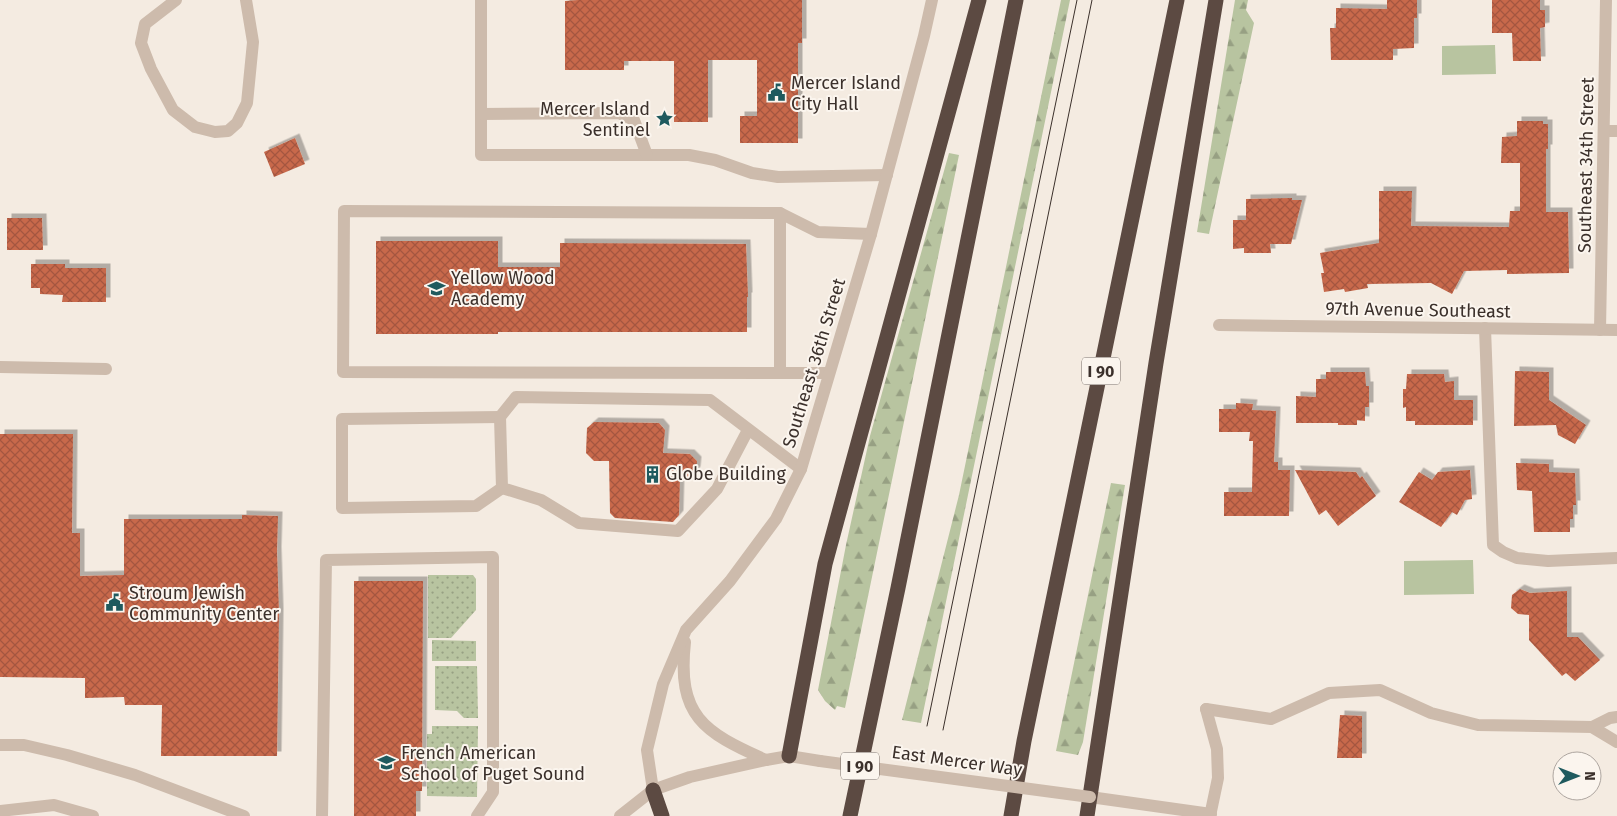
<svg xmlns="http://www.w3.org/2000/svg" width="1617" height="816" font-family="'Fira Sans',sans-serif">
	<defs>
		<pattern id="green-dots" width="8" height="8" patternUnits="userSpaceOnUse" patternTransform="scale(1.25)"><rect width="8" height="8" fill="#b8c4a0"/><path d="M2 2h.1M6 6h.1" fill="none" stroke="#97a083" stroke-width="1.8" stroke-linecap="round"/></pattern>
		<pattern id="forest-firs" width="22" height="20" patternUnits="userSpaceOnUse" patternTransform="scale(1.25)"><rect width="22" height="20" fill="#b8c4a0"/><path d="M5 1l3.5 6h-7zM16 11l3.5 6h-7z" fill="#97a083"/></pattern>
		<pattern id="building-cross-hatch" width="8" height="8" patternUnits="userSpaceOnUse" patternTransform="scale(1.25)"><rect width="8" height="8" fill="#c8694b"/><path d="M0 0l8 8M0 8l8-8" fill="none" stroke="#a4573f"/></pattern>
		<filter id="shadow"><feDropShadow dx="4.5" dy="-4.5" stdDeviation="0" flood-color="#0004"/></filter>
	</defs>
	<rect width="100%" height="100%" fill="#f4ebe1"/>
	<g fill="url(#green-dots)">
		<path d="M428 575H473L476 579V610L451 638H428Z"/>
		<path d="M432 640 476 641V661H432Z"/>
		<path d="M435 666H477L478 718H464L457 711 435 710Z"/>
		<path d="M432 726H478L477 797 427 796V734H432Z"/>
	</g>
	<g fill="url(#forest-firs)">
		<path d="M1061 0H1070L921 723 902 720 959 495Z"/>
		<path d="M1235 0H1248L1246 10 1254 23 1209 234 1197 232Z"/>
		<path d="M949 153 959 155 845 708 837 706 835 710 825 701 818 690 846 545 870 436Z"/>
		<path d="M1111 483 1125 485 1083 742 1078 755 1056 751Z"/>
	</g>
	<g fill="#b8c4a0">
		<path d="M1495 45 1496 74 1442 75V46Z"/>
		<path d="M1473 560 1474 594 1404 595V561Z"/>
	</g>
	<g fill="url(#building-cross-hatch)" filter="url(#shadow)">
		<path d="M578 0H802V43H798V143H740V116H757V60H708V122H674V61H624V70H565V1Z"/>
		<path d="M1387 0H1417V18H1414V48L1393 49V60H1331L1330 28H1336V8L1387 9Z"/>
		<path d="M1492 0H1540V10H1545V27L1540 28 1541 61H1513L1512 33H1492Z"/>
		<path d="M1517 121H1543V124H1548V149H1546V212H1568L1569 273 1507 274V270L1464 271 1452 294 1431 283 1367 284 1368 288 1345 292 1344 289 1324 292 1321 273H1324L1320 253 1379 243V191H1412L1411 226 1509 227 1510 211H1520V163H1501L1502 137 1517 136Z"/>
		<path d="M295 138 305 164 274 177 264 152Z"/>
		<path d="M1292 198V200H1302L1291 244H1270L1271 253H1244V248L1233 249V220H1246V199Z"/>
		<path d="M7 218H42L43 250H7Z"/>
		<path d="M376 241H498V267H560V243L746 244 748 297H747V332H498V334H376Z"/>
		<path d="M31 264H65V268H106V302H62L63 295 40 294V288H31Z"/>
		<path d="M1515 371 1549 372V400L1586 425 1575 444 1558 435 1556 425 1514 426Z"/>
		<path d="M1326 372H1365L1366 386H1369V407H1365V421L1357 420V425H1338V423H1296V396L1316 397V379H1326Z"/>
		<path d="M1407 374H1444L1445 382 1454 381V400H1473V425H1415V421H1406V407L1403 408V389H1406Z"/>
		<path d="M1236 403 1253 404 1252 410 1276 411 1274 462H1278V470H1290L1289 516H1224V492H1252L1253 441H1249L1250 432H1219V409H1236Z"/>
		<path d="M594 422 659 423 665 430 663 453 690 454 697 461 696 471 690 477 680 476 679 515 673 522 615 518 610 513 609 461H594L586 453 587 428Z"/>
		<path d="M0 434H73L72 533H80V576L124 575V519H242V515L278 516 277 551 279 613 277 756H161L162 705H125L124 697 85 698V678L0 677Z"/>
		<path d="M1516 463 1549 464V472L1575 473 1576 505H1573V519H1570V532H1534L1532 491 1517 490Z"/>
		<path d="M1295 470 1356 472 1360 478 1362 476 1376 496 1338 526 1326 510 1319 515Z"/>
		<path d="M1470 470 1472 499 1465 500 1457 515 1452 512 1441 527 1399 502 1419 472 1432 480 1438 472Z"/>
		<path d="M354 581H423L422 791H416V816H354Z"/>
		<path d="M1520 589 1530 593 1567 591V637H1578L1600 660 1575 681 1566 673 1562 676 1529 640V615L1518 614 1511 608 1512 595Z"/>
		<path d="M1340 715 1362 716V758H1337Z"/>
	</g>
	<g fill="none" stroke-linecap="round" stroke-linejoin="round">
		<g stroke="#cdbbac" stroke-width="12">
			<path d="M176 0 145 24 141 43 151 69 173 110 195 127 215 132 228 131 237 123 247 103 253 42 246 0"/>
			<path d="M481 0V155H689L715 160 752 173 778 177 887 175"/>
			<path d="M481 114 619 113 634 120 647 155"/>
			<path d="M1604 131H1617"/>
			<path d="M780 213 818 232 871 234"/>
			<path d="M1485 328 1493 545 1503 552 1517 558 1548 561 1617 558"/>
			<path d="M780 373V213L344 211 343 372 780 373H829"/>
			<path d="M500 417 342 419V508L476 506 502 488"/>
			<path d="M748 430 717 489 678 531 579 523 541 500 502 488 500 417 516 397 710 400 801 469"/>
			<path d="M1206 709 1271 719 1329 693 1380 690 1431 713 1478 725 1592 727 1617 742"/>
			<path d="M1592 727 1610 718 1617 717"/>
			<path d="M0 745H24L67 755 135 775 244 816"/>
			<path d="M0 811 54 805 93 816"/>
			<path d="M322 816 326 560 493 557V792L477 816"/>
		</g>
		<g stroke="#cdbbac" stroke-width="12">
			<path d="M1219 325 1617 330"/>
			<path d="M1600 330 1606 0"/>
			<path d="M0 367 106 369"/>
			<path d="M1206 709 1217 749 1218 778 1210 816"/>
			<path d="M1090 797 1211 814"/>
		</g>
		<g stroke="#cdbbac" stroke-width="12">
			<path d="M685 642C677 716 703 732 766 760"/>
			<path d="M653 790 647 750 663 684 686 630 730 581 776 519 801 469 871 234 924 36 932 0"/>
			<path d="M620 816 653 790 690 777 766 760 789 756 820 761"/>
		</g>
		<g stroke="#5c4a42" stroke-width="15">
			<path d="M789 756 825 564 979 0"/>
			<path d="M653 790 662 816"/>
			<path d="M850 816 898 588 1016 0"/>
			<path d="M1011 816 1024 741 1177 0"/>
			<path d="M1087 816 1156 363 1216 0"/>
		</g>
		<g stroke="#3b302b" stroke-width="1">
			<path d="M927 726 1077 0"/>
			<path d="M943 730 1092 0"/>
		</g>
		<path stroke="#cdbbac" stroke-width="12" d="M820 761 1090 797"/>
	</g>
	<defs>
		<symbol id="civic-bare" viewBox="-9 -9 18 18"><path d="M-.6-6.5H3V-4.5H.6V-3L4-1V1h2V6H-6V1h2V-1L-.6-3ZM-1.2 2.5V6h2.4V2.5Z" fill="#1f5a5e" stroke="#fbf5ee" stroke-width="2.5" paint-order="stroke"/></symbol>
		<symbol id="sight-bare" viewBox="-9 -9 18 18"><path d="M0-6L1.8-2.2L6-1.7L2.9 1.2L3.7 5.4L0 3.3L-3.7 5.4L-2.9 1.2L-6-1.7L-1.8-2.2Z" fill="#1f5a5e" stroke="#fbf5ee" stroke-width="2.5" paint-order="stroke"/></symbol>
		<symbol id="school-bare" viewBox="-9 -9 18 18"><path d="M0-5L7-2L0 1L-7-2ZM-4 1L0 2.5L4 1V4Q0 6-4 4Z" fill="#1f5a5e" stroke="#fbf5ee" stroke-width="2.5" paint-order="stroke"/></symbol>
		<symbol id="building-bare" viewBox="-9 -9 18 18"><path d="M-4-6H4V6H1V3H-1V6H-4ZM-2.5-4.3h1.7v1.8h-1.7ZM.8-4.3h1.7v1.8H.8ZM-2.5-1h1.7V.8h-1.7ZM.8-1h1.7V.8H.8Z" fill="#1f5a5e" stroke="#fbf5ee" stroke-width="2.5" paint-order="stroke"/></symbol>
	</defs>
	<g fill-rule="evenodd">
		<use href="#civic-bare" x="764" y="80" width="25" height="25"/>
		<use href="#sight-bare" x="652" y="106" width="25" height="25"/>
		<use href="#school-bare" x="424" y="276" width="25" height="25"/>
		<use href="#building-bare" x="640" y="462" width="25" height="25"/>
		<use href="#civic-bare" x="102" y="590" width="25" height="25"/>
		<use href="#school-bare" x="374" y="750" width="25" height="25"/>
	</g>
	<g text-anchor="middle" stroke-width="4" stroke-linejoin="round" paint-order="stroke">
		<g fill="#fbf5ee" stroke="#756b66" stroke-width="1">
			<rect x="1082" y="357.5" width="38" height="27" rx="4"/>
			<rect x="841" y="752.5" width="38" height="27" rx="4"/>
		</g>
		<g font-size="16" font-weight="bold" fill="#3b302b">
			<text x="1101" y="377">I 90</text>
			<text x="860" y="772">I 90</text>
		</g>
		<g font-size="18" fill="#3b302b" stroke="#fbf5ee" text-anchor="start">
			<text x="791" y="89">Mercer Island<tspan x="791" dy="21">City Hall</tspan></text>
			<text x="650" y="115" text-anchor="end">Mercer Island<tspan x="650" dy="21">Sentinel</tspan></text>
			<text x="451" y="284">Yellow Wood<tspan x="451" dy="21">Academy</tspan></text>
			<text x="666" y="480">Globe Building</text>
			<text x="129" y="599">Stroum Jewish<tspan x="129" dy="21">Community Center</tspan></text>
			<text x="401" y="759">French American<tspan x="401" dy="21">School of Puget Sound</tspan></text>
		</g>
		<g font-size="18" fill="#3b302b" stroke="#fbf5ee">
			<text transform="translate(1586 165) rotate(-89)" y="6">Southeast 34th Street</text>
			<text transform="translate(1418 310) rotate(1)" y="6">97th Avenue Southeast</text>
			<text transform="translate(814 363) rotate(-73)" y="6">Southeast 36th Street</text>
			<text transform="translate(957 761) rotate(8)" y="6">East Mercer Way</text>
		</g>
	</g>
	<g transform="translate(1577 776) rotate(90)"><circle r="24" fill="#fbf5ee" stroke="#aea6a0"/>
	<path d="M0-4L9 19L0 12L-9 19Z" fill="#1f5a5e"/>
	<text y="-8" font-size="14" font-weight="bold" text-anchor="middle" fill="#3b302b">N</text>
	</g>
</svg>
